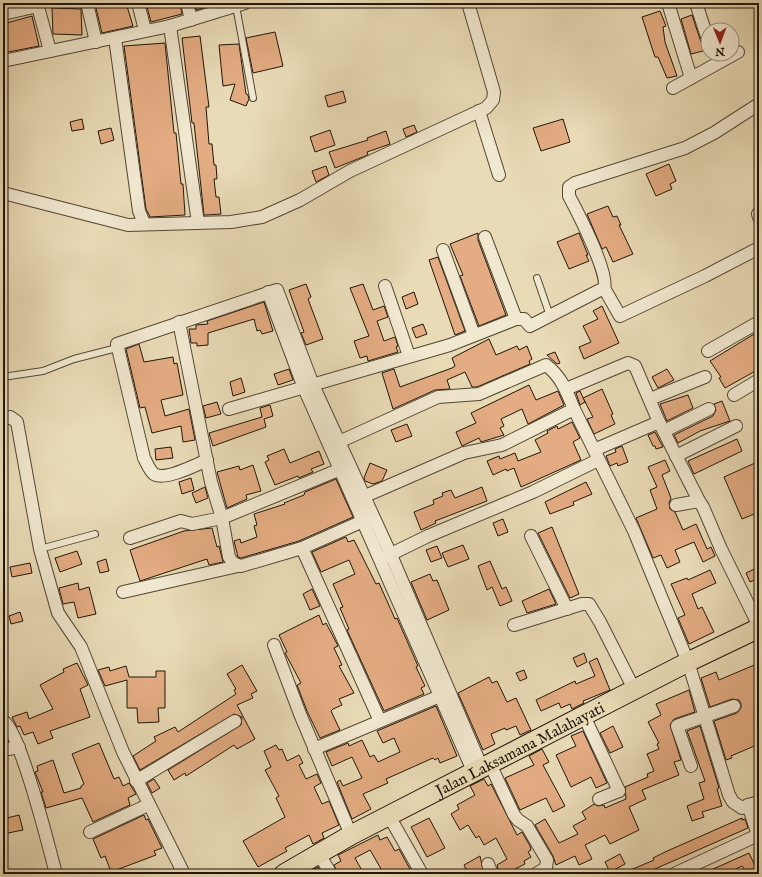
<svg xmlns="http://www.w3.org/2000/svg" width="762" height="877" font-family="'IM FELL English',serif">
	<rect width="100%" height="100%" fill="#e9dbb6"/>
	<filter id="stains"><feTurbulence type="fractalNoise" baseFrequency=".005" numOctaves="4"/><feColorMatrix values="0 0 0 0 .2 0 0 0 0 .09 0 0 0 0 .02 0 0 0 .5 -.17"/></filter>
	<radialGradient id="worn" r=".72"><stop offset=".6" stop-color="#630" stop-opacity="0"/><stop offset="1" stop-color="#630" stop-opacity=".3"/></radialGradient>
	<g fill="#e4ac82" stroke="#1f1509">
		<path d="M100 3H126L133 26 102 33 95 4Z"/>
		<path d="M146 3H180L182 14 151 22Z"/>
		<path d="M195 3H219L196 10Z"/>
		<path d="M52 8 81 9 82 35 53 34Z"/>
		<path d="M660 11 666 26 663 27 665 42 677 76 667 78 658 57H655L642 17Z"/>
		<path d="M692 15 701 42 707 50 691 54 681 19Z"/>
		<path d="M32 16 39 46 3 53V24Z"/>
		<path d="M275 32 283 66 253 73 246 38Z"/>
		<path d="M200 36 209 107H206L209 144H212L214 165H216L217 179H214L216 197H219L221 214 207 215H204L194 123H192L182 38Z"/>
		<path d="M165 43 174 133H176L181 184H183L185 215 150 217 146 209 124 46Z"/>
		<path d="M239 44 246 94 248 95 249 99 246 106 230 100 235 84 223 86 219 45Z"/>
		<path d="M343 91 346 102 328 107 325 96Z"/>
		<path d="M82 119 84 129 72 131 70 122Z"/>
		<path d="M563 119 570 142 541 151 533 128Z"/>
		<path d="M414 125 417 132 406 137 403 129Z"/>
		<path d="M111 128 114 140 101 144 98 131Z"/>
		<path d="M330 130 335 145 315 152 310 137Z"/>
		<path d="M386 131 390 144 367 152 368 155 335 168 329 152 368 140 367 138Z"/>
		<path d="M669 164 676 181 670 184 672 189 656 196 646 174Z"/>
		<path d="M326 166 329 175 316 182 312 171Z"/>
		<path d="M608 206 613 217 617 216 621 225H619L633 254 613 262 606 247 602 249 587 214Z"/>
		<path d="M478 233V240L506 315 479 326 460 276 463 275 450 244Z"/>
		<path d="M579 233 588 255H586L589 261 569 269 557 242Z"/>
		<path d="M438 257 465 331 455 335 429 260Z"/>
		<path d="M306 284 311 297 308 299 323 339 306 345 301 333 304 332 289 290Z"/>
		<path d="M363 284 373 310 384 306 388 317 377 321 384 341 395 337 398 346 396 347 398 352 368 361 367 356 360 358 354 341 369 336 350 288Z"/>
		<path d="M414 292 418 304 406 309 402 297Z"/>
		<path d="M264 302 273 331 262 334 260 330 257 331 254 319 208 333V345L197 346V343H191L189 329H196V325L208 324 207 321Z"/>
		<path d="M602 306 619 343 584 359 579 347 591 342 583 326 598 319 593 311Z"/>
		<path d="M423 324 427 334 416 338 412 328Z"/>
		<path d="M759 331V369L725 388 719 378 721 377 710 361Z"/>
		<path d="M489 339 496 355 517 346 519 350 527 346 532 359 529 361 530 364 477 387H472L465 372 447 380 450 389 435 390 393 409 382 373 394 369 400 387 452 368 455 366 452 358Z"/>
		<path d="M139 344 144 362 173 357 174 364 177 363 183 395 161 400 165 416 189 409 195 440 183 442 181 426 152 433 145 407 140 408 126 349Z"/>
		<path d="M555 352 560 363 557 364 547 355Z"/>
		<path d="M289 369 293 380 278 385 274 374Z"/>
		<path d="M667 369 674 380 658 388 652 377Z"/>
		<path d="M241 378 245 392 233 396 230 382Z"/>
		<path d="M529 385 536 400 558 391 564 405 528 424 522 409 501 419 504 426 500 428 504 435 481 442 479 438 462 446 456 432 476 423 471 413Z"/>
		<path d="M602 389 613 414 611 415 615 424 594 434 587 419 593 417 583 398Z"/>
		<path d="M580 391 585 402 580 405 576 393Z"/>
		<path d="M688 395 693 408 667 421 660 404Z"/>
		<path d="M722 401 730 421 700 431 678 443 674 435 713 416 716 410 714 404Z"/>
		<path d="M217 402 221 414 206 418 203 406Z"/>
		<path d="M270 405 273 416 264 419 266 427 213 446 209 433 262 417 260 408Z"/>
		<path d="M572 422 580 438 573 442 581 460 521 487 514 468 507 471 506 469 493 475 487 461 499 456 500 459 515 453 518 461 541 452 535 440 548 433 547 431 557 426 558 429Z"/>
		<path d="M407 424 412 436 396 442 391 430Z"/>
		<path d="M655 432 663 447 656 449 655 446H653L648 435Z"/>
		<path d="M737 439 742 451 694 474 688 461Z"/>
		<path d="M622 446 628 462 618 466 617 463 610 466 606 456 616 452 615 449Z"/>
		<path d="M171 447 173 458 156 460 155 449Z"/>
		<path d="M284 449 290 463 319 451 324 464 311 469 313 472 299 478 298 476 275 485 265 462 269 460 267 456Z"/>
		<path d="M665 460 670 471 662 475 671 498 669 503 670 509 675 512 683 530 696 524 707 549 711 547 715 556 703 562 694 542 675 550 680 562 667 568 661 555 653 558 636 518 657 509 650 490 657 487 648 467Z"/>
		<path d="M370 463 387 470 382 481 373 484 365 481 364 478Z"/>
		<path d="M755 463 759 473V512L742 519 724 477Z"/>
		<path d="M253 465 261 491 246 495 247 499 227 508 217 472 239 466 240 470Z"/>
		<path d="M191 478 194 490 182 494 179 482Z"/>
		<path d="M336 479 353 517 299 541 241 558 238 557 234 541 240 539 241 543 257 537 254 526 257 525 254 514 285 504 284 503 304 495 305 492Z"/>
		<path d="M586 482 592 494 573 502 574 505 550 514 545 502Z"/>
		<path d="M205 487 208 498 196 503 192 493Z"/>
		<path d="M482 487 487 501 435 521 436 523 421 530 414 512 434 504 433 500 443 496 442 493 451 490 455 498Z"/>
		<path d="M503 519 508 532 498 536 493 523Z"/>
		<path d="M552 527 579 594 570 598 538 533Z"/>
		<path d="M212 528 217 547 219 546 223 562 209 565 207 559 140 581 130 550 184 531Z"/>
		<path d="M346 537 348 542 354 540 376 584 379 583 395 619 397 618 418 666 416 667 425 686 421 688 424 694 384 711 347 630 349 629 340 608 343 607 333 584 355 574 349 560 321 572 312 552Z"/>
		<path d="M463 545 469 559 448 567 442 553Z"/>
		<path d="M437 546 442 558 431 562 426 550Z"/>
		<path d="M77 551 82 564 60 572 55 558Z"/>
		<path d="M106 559 109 571 100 573 97 562Z"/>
		<path d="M490 561 502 589 506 587 512 601 500 606 492 587 487 590 478 566Z"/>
		<path d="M30 563 32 573 12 577 10 567Z"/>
		<path d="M759 567V578L750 582 746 573Z"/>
		<path d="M710 570 716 583 692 594 698 609 702 607 714 632 689 644 678 618 685 615 671 584 687 578 688 580Z"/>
		<path d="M430 574 433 581 437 580 449 610 427 620 411 582Z"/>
		<path d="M78 583 79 590 89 587 96 614 78 618 74 602 63 604 59 588Z"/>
		<path d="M312 589 320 606 310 610 303 594Z"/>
		<path d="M549 589 556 604 527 613 522 601Z"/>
		<path d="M20 612 23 621 11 624 9 616Z"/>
		<path d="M319 615 323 625 326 623 336 642 338 646 334 648 342 665 339 666 354 693 339 699 342 705 333 709 331 711 340 730 320 738 307 711 297 685 301 683 285 653 287 652 279 635Z"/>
		<path d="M584 653 587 662 577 667 573 658Z"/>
		<path d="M597 658 610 690 583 701 584 703 572 709 570 704 561 708 559 703 541 711 536 700 575 681 576 684 595 676 589 662Z"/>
		<path d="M77 663 88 685 80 689 90 717 50 731 53 738 38 744 33 732 24 735 20 726 17 727 12 717 27 712 29 719 53 709 40 685 64 672 63 669Z"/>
		<path d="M759 663V744L731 756 732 758 726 760 714 721 737 713 741 708V704L739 700 732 699 710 707 701 678 716 672 719 680Z"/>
		<path d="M242 665 257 691 251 694 253 698 237 705 255 739 237 749 234 745 186 776 185 773 174 780 168 770 241 725 242 717 234 714 140 770 133 756 156 741 154 737 175 727 178 732 236 694 234 690 236 689 227 674Z"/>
		<path d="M126 666 129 677H156V671H165V708H158L159 722 138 723 137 708H127V680L105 686 98 670 109 667 110 671Z"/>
		<path d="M524 670 527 678 520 681 516 673Z"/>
		<path d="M489 677 492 683 497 681 507 702 516 698 531 730 520 735 516 726 506 730 505 728 491 734 495 744 483 750 458 693Z"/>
		<path d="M689 690 695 712 674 719 670 725 681 760 674 762 679 775 642 790 646 799 629 807 639 830 610 844 605 835 585 845 592 859 579 865 575 856 556 865 553 856 535 825 545 819 559 843 578 834 573 826 586 819 582 812 594 804 598 806 604 805 605 808 626 799 625 787 648 777 647 774 654 771 647 754 659 749 657 744 659 743 648 722 661 715 656 704Z"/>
		<path d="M436 706 457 756 440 763 438 758 435 760 433 758 386 779 388 783 363 794 371 809 352 819 337 782 340 780 343 786 362 778 352 757 332 766 326 752 348 743 349 746 362 740 370 757 374 755 378 762 400 752 394 738 383 743 377 731Z"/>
		<path d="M613 726 623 747 610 753 600 733Z"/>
		<path d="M700 726 719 788 717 789 722 806 702 812 704 817 692 821 687 806 704 799 699 783 705 781 687 731Z"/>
		<path d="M583 731 607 783 596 788 591 777 571 787 556 755 576 746 571 736Z"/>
		<path d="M99 743 114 779 119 777 123 786 129 783 136 794 128 798 130 805 93 822 82 798 46 808 41 792H43L35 772 38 771 37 766 53 760 64 793 81 788V786L84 784 72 754Z"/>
		<path d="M276 745 279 750 282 749 287 761 299 755 303 763 299 765 306 779 317 774 321 783 314 787 322 804 329 801 339 825 322 833 324 838 317 842 313 844 309 835 285 848 287 851 258 867 243 841 285 817 276 798 279 796 265 770 271 767 264 751Z"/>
		<path d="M542 749 549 762 543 765 565 806 553 812 546 798 520 810 505 778 534 765 529 756Z"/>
		<path d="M154 779 160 788 152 793 147 783Z"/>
		<path d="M484 779 488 786 491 784 517 835 522 832 530 846 531 850 528 852 531 857 524 861 525 864 513 870 516 874H499L497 865 507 859 496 838 484 845 479 836 476 838 468 825 460 830 451 814 459 809 457 805 475 795 470 786Z"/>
		<path d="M19 815 23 830 3 834V819Z"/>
		<path d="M144 815 146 820 148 819 162 848 154 851 156 855 111 872 105 856 101 858 93 839Z"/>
		<path d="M429 818 445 848 427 857 411 827Z"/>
		<path d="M742 818V820L745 819 748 828 655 869 657 874H621L654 860 653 858 665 852Z"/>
		<path d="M378 835 380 840 387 837 395 851 399 849 411 871 405 874H384L370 850 355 858 364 874H338L334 865 341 861 338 855Z"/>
		<path d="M749 853 759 874H748L742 866 726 874H702Z"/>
		<path d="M620 854 625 864 610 872 605 862Z"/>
		<path d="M480 856 484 874H468L464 865Z"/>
		<path d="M318 867 322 874H306Z"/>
	</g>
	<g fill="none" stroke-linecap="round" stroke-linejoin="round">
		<defs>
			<g id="service">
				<path d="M236 6 253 98"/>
				<path d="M537 278 550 316"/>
				<path d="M3 377 43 371 74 359 117 348"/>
				<path d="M40 549 95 534"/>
			</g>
			<g id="minor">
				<path d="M37 3 50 51"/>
				<path d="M87 3 96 42"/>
				<path d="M138 3 145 30"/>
				<path d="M187 3 191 20"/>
				<path d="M668 3 691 78"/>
				<path d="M696 3 708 40"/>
				<path d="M3 14 38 6"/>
				<path d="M170 26 198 223"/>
				<path d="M115 38 139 211 144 223"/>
				<path d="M3 61 170 26 245 3"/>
				<path d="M673 88 738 52"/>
				<path d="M479 111 499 175"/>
				<path d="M3 193 128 225 231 222 262 217 300 200 350 171 486 108 493 100 494 92 468 3"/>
				<path d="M758 214 759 217"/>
				<path d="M485 237 516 319"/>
				<path d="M443 250 474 335"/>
				<path d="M385 286 409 356"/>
				<path d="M604 288 620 316 705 276 759 248"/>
				<path d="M268 292 304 388 474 773"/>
				<path d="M179 322 211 482 222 518 229 557 233 563 241 566 302 548 363 521"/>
				<path d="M708 351 759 322"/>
				<path d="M566 389 628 363 635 366 659 422 699 501"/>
				<path d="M734 395 759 380"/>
				<path d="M650 399 705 377"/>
				<path d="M229 409 450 345 516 319H524L530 326 604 288C610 275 577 211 569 196V187L575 183 685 148 714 133 759 104"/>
				<path d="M3 419 10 417 17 422 40 549 58 613 81 647 123 752 184 874"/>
				<path d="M664 431 709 409"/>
				<path d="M330 446 438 397 479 394 546 365C561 376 567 392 574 409L634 531 688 662 729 795 733 802 742 808 748 805"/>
				<path d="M594 450 659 422"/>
				<path d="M676 456 736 426"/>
				<path d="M207 460C196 465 164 481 154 474 149 470 147 463 144 458L117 344 277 290 313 385 391 555 482 768"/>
				<path d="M356 500 464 453 502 445 574 409"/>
				<path d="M676 505 699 501 703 507 721 549 759 626"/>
				<path d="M531 536 567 609"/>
				<path d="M130 538 181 521 192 524 222 518 348 466"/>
				<path d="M302 548 380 721"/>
				<path d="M385 557 428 536 533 492 598 460"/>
				<path d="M123 592 238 566"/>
				<path d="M514 625 582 604H589L600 622 635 691"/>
				<path d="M274 645 300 714 351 835"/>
				<path d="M584 716 619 791 618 790"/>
				<path d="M3 721C19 727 50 851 56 874"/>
				<path d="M314 749 447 693"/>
				<path d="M3 750 19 747"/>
				<path d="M490 764 514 815 518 820 527 826 547 860 546 868 536 874"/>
				<path d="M691 766 677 726 734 706"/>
				<path d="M136 781 235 721"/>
				<path d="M599 799 619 791"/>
				<path d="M759 802 748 805 759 838"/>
				<path d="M389 816 422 874"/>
				<path d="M90 832 148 805"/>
				<path d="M319 854 331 874"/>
				<path d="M488 864 492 874"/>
				<path d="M674 874 758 835"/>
			</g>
			<g id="trunk">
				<path id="s1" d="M284 874 351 835 688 662 759 628"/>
			</g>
		</defs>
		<use href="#service" stroke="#524634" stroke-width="8"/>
		<use href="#minor" stroke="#524634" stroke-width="14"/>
		<use href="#trunk" stroke="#1f1509" stroke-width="21"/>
		<use href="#service" stroke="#f1e8d0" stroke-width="6"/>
		<use href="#minor" stroke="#f1e8d0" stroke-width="12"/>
		<use href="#trunk" stroke="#e9dbb6" stroke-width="19"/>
	</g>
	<g text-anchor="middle" stroke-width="3" stroke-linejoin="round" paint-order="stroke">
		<g font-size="16" fill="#1f1509" stroke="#f1e8d0">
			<text dy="6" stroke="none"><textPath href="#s1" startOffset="267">Jalan Laksamana Malahayati</textPath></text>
		</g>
	</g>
	<rect width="762" height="877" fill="none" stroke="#e9dbb6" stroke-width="16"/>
	<rect x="4" y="4" width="754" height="869" fill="none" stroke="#1f1509" stroke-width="2"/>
	<rect x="8" y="8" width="746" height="861" fill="none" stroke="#1f1509"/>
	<g transform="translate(720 42) rotate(179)"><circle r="19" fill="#f1e8d0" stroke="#9d9480"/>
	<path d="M0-3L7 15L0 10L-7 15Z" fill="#8f2418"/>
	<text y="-6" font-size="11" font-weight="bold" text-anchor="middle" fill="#1f1509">N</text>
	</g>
	<rect width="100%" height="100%" filter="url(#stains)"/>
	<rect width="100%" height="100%" fill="url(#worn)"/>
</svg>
